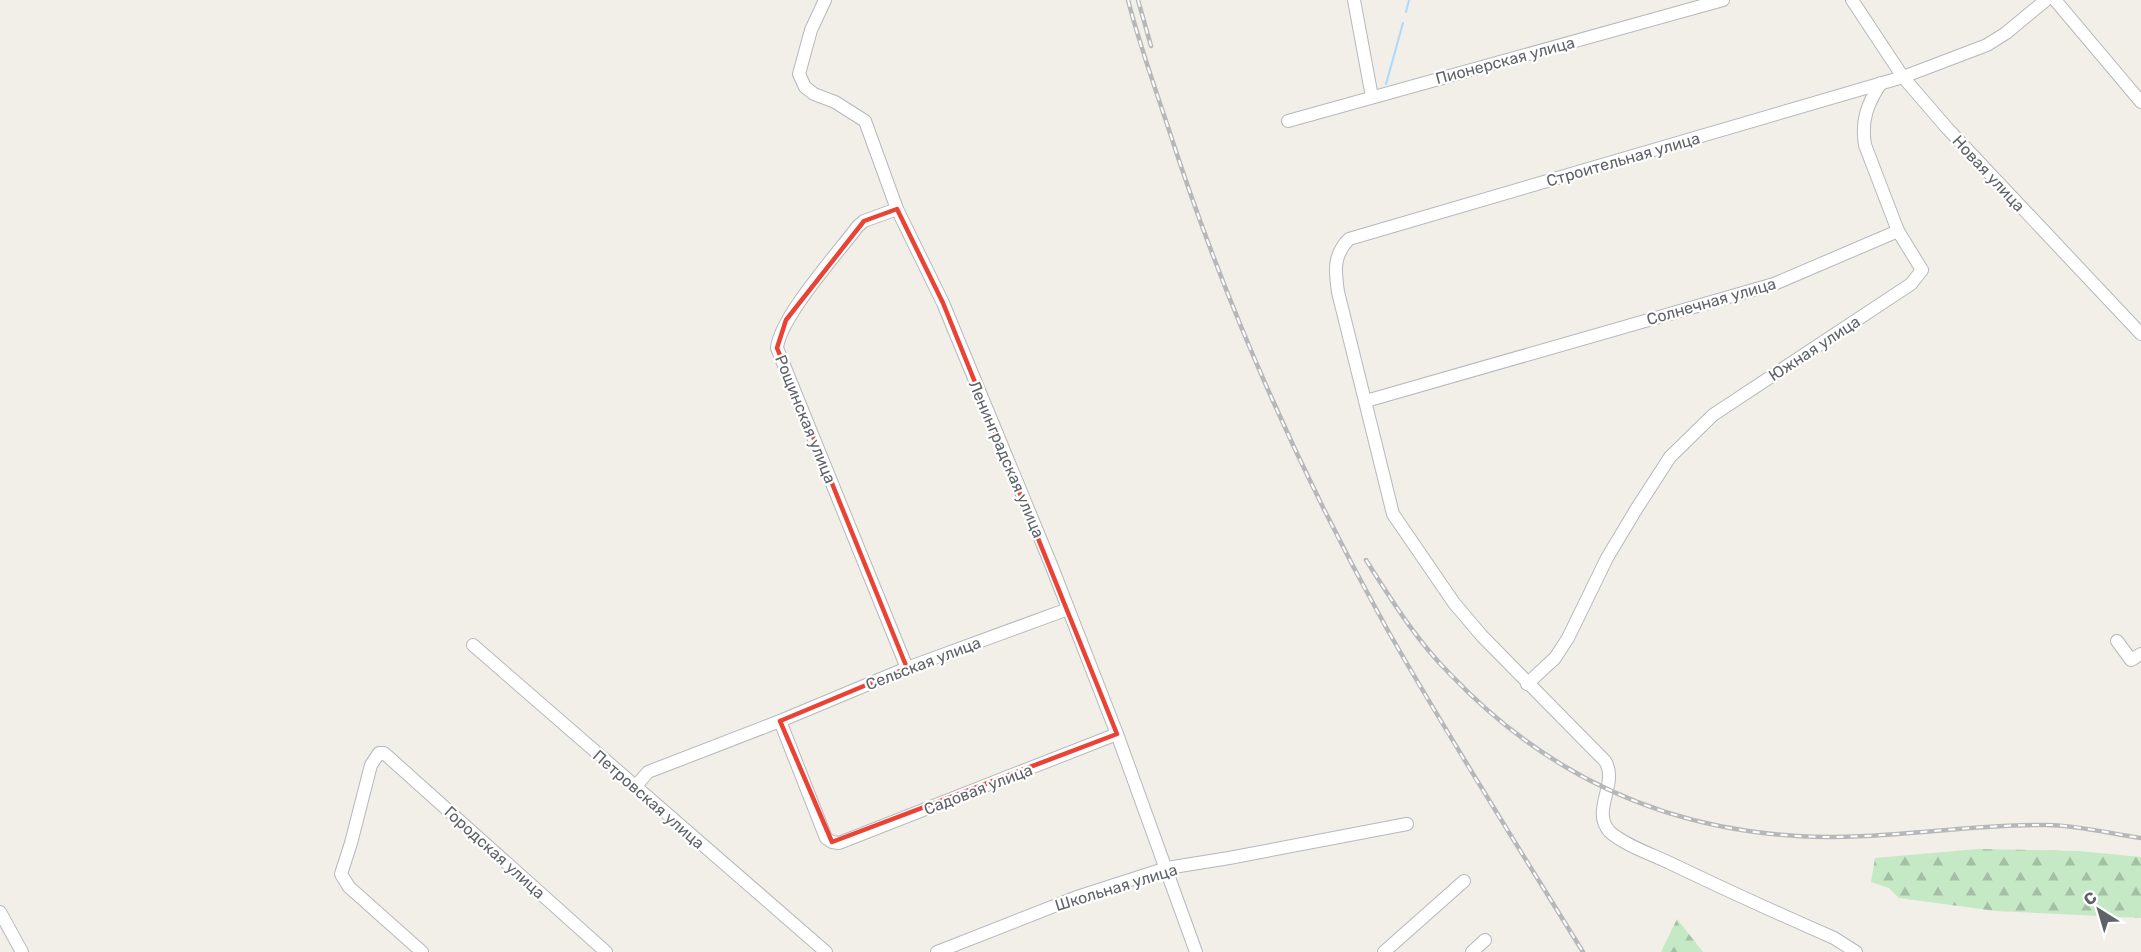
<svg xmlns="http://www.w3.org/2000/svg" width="2141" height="952" font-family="Rubik,sans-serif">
	<defs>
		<pattern id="forest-firs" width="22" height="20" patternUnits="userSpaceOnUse" patternTransform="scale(1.5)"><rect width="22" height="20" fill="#c5e8c5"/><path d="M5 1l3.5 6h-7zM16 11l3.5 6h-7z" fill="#a3c0a4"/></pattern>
	</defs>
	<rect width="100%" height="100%" fill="#f1efe8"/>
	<g fill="url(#forest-firs)">
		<path d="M1978 849 2079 851 2141 857V918L1996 911 1899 898 1889 888 1871 882 1875 858Z"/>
		<path d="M1677 919 1703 952H1661Z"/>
	</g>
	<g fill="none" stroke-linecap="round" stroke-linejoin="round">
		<g stroke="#aadaff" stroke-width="2">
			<path d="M1406 12 1409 0"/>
			<path d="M1386 84 1403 23"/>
		</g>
		<defs>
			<g id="minor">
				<path d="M825 0 811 30 799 74 805 87 814 94 835 102 865 121 897 209 943 303 1052 567 1117 734 1196 952"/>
				<path d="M1354 0 1372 97"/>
				<path d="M1852 0 1903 77 1947 128 2141 334"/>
				<path d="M2055 0 2141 102"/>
				<path d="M1288 121 1723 0"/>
				<path d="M897 209 864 221 858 226C838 253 780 317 777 348L907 668"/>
				<path d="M1366 401 1774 284 1898 231 1865 145C1861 121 1867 104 1881 83"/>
				<path d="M2117 641 2131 660 2141 654"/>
				<path d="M473 645 826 952"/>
				<path d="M1527 684 1555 658 1568 638 1607 558 1637 508 1670 457 1713 415 1911 284 1922 270 1898 231"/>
				<path d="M780 721 826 838 832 842 839 843 1117 734"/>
				<path d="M635 787 648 772 780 721 907 668 1068 609"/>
				<path d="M0 912 22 952"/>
				<path d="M422 952 349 887 341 874 351 843 371 765 379 753H384L606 952"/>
				<path d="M937 952 1077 897 1167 868 1229 858 1407 824"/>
				<path d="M1384 952 1464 881"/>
				<path d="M1472 952 1485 940"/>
				<path d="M1856 952 1834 938C1779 914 1724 889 1670 863 1653 855 1622 844 1609 831 1591 810 1619 783 1605 761L1482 636 1454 603 1393 514 1338 292C1335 271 1333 255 1349 239L1903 77 1987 45 2006 33 2046 0"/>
			</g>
		</defs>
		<use href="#minor" stroke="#b5b8bc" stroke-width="14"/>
		<use href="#minor" stroke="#fff" stroke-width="12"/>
		<defs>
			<g id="rail">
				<path d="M1128 0C1139 43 1154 85 1168 127 1224 301 1298 469 1387 629 1449 738 1517 845 1583 952"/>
				<path d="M1138 0 1151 46"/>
				<path d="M1366 560C1391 599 1416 640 1449 673 1544 773 1660 828 1797 836 1880 841 1964 824 2047 825 2076 825 2112 834 2141 838"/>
			</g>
		</defs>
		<use href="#rail" stroke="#b6b7b8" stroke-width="4.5"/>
		<use href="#rail" stroke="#fff" stroke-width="2" stroke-dasharray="7" stroke-linecap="butt"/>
	</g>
	<path fill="none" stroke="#ea4335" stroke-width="4.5" stroke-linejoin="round" d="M897 209 943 303 1117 734 832 842 780 721 907 668 777 348 786 320 864 221Z"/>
	<g text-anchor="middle" stroke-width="4.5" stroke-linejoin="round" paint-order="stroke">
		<g font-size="16" fill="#5f6368" stroke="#fff">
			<text transform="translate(1505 60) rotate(-15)" y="6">Пионерская улица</text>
			<text transform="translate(1623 159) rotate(-16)" y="6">Строительная улица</text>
			<text transform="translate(1989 173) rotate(47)" y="6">Новая улица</text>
			<text transform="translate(1711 301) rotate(-16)" y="6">Солнечная улица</text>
			<text transform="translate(1814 348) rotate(-33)" y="6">Южная улица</text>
			<text transform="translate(806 419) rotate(68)" y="6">Рощинская улица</text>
			<text transform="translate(1007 459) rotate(67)" y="6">Ленинградская улица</text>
			<text transform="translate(923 663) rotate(-21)" y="6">Сельская улица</text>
			<text transform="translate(978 789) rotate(-21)" y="6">Садовая улица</text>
			<text transform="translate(649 799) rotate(41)" y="6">Петровская улица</text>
			<text transform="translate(495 852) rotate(42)" y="6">Городская улица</text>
			<text transform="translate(1116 887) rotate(-17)" y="6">Школьная улица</text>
		</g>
	</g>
	<g transform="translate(2099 910) rotate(323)" stroke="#ffffff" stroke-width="4.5" paint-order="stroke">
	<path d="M0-4.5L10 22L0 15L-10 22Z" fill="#5f6368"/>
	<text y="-9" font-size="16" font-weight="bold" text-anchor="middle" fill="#5f6368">С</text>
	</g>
</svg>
